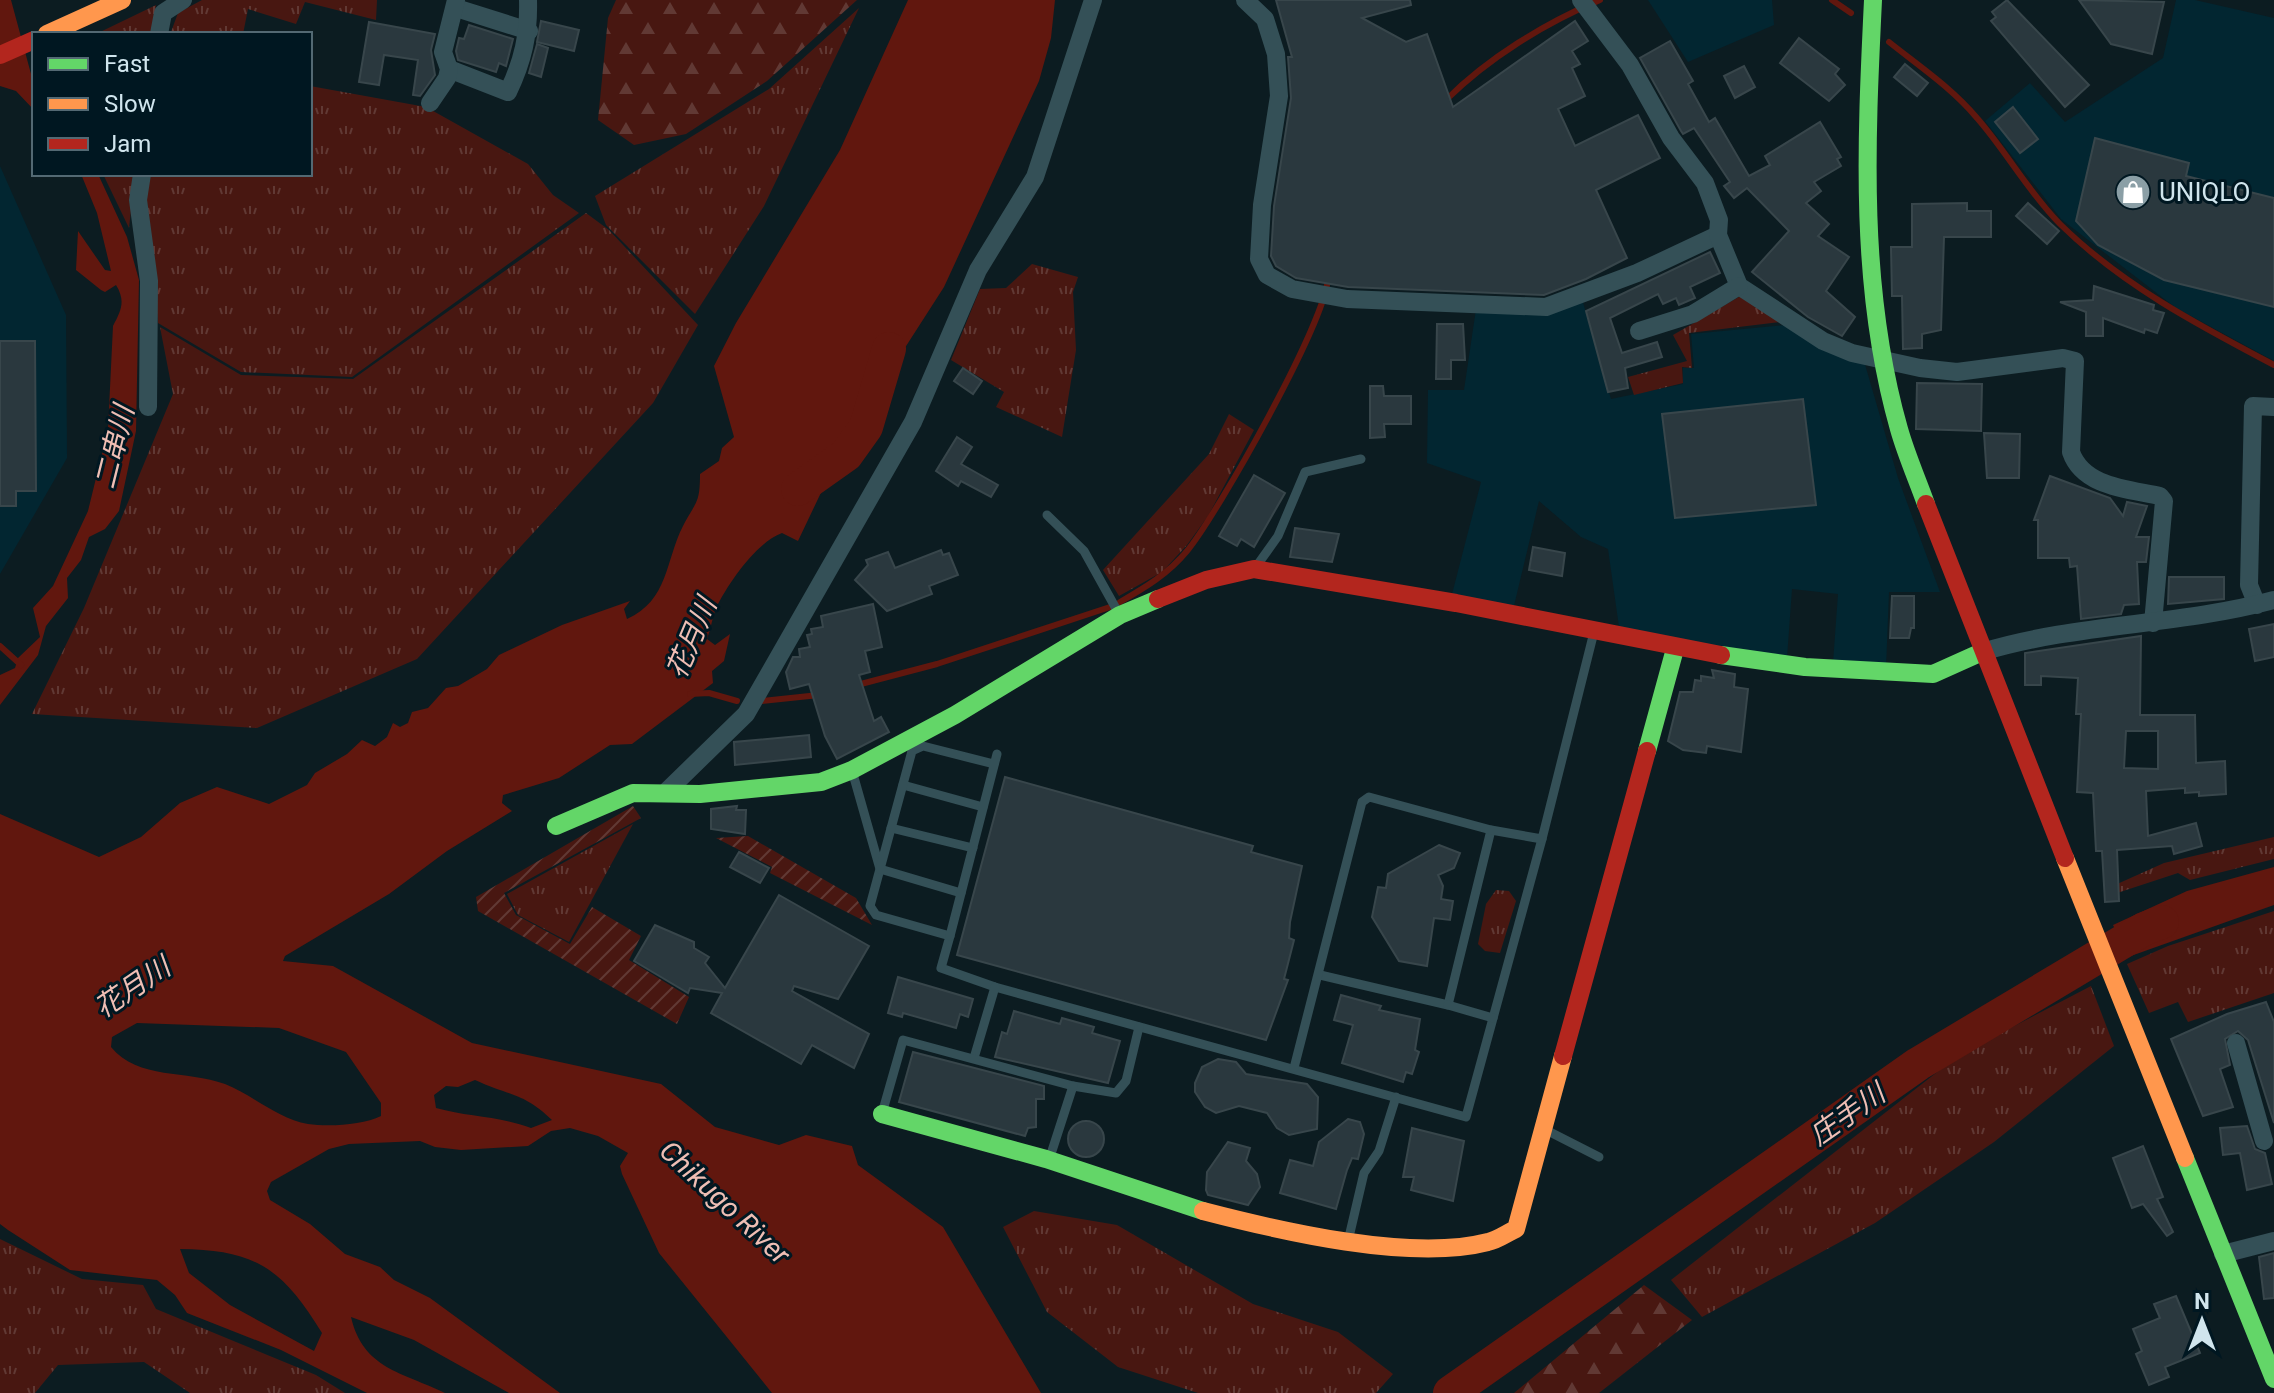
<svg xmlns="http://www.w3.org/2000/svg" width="2274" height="1393" font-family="Roboto,'Noto Sans JP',sans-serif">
	<defs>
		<pattern id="grass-tufts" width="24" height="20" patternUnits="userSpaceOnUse" patternTransform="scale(2)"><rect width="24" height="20" fill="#481711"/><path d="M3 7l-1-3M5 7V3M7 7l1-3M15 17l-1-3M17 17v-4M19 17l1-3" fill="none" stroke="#613934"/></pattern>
		<pattern id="forest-firs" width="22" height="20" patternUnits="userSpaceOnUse" patternTransform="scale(2)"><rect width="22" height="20" fill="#481711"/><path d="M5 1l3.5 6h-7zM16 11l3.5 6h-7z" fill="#613934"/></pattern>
		<pattern id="garden-furrows" width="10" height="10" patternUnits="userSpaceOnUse" patternTransform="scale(2)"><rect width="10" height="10" fill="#481711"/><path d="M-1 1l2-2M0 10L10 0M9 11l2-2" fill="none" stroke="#613934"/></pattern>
	</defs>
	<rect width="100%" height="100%" fill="#0c1c21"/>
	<g fill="#022631">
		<path d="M1648 0H1772L1774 25 1688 62Z"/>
		<path d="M2176 0H2195L2274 18V361L2176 308 2061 219 1985 121 2030 83 2065 122 2163 58Z"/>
		<path d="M0 166 66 315 67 458 0 574Z"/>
		<path d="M1582 299 1611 399 1683 384V368H1694L1691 334 1785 325 1864 361 1898 478 1940 592H1889L1886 668 1833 663 1838 594 1792 589 1787 658 1620 634 1608 549 1581 537 1539 501 1513 610 1451 598 1481 482 1427 463 1428 390H1464L1476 309Z"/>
	</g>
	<g fill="url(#grass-tufts)">
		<path d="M202 0H377L376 20 305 2 296 24 248 9 243 34 171 32 178 13Z"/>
		<path d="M156 5 152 34H96Z"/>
		<path d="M859 8 764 206 695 314 606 225 595 196 769 89Z"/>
		<path d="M310 86 426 107 528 164 553 195 579 213 352 377 241 372 158 323 146 191 150 174H310Z"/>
		<path d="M103 174H135L129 228Z"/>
		<path d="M586 213 609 230 698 325 653 403 417 659 257 728 32 714 84 608 173 394 160 327 241 375 353 379Z"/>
		<path d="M1032 264 1078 277 1073 292 1076 350 1062 437 996 407 1004 392 951 360 980 289 1006 288Z"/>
		<path d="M1744 294 1781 322 1689 333 1692 368 1682 367 1683 383 1634 395 1628 377 1687 361 1673 335Z"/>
		<path d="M1229 414 1254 430 1208 516 1187 545 1162 572 1119 596 1103 570 1209 454Z"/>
		<path d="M633 824 569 942 518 915 507 894Z"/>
		<path d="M2274 837V859L2190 880 2178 873 2108 896 2106 889 2164 863Z"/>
		<path d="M1496 890 1509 891 1516 901 1500 953 1485 951 1478 944 1486 904Z"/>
		<path d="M2274 911V993L2188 1022 2178 1002 2149 1013 2127 964 2168 946Z"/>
		<path d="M2091 986 2114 1046 1994 1142 1875 1223 1702 1317 1671 1280 1959 1055Z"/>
		<path d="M1034 1211 1117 1225 1253 1304 1338 1332 1393 1374 1376 1393H1198L1118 1367 1047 1312 1003 1227Z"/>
		<path d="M0 1239 82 1279 143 1285 156 1309 316 1375 345 1393H190L144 1362 58 1365 35 1393H0Z"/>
	</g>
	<g fill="url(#forest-firs)">
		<path d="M616 0H857L767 81 686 134 634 145 598 120 608 18Z"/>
		<path d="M1644 1285 1692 1320 1599 1393H1514Z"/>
	</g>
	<g fill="url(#garden-furrows)">
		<path d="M633 806 641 818 504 893 516 915 570 944 592 907 641 936 629 960 689 997 677 1024 478 911 476 897Z"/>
		<path d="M748 836 856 898 872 925 770 873 772 867 716 838Z"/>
	</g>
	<g fill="#61170e" fill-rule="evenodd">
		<path d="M0 0H11L34 85V110L16 91 0 86Z"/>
		<path d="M908 0H1055L1051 38 1039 81 944 287 847 438 798 541 782 533C757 542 729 582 716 608 712 618 711 629 707 639L715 645 730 634 724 661 712 671 713 683 632 744 610 745 559 778 503 795 502 803 512 811 447 851 389 894 285 956 283 961 333 966 472 1043 661 1084 715 1127 779 1145 806 1135 852 1146 858 1165 943 1227 1041 1393H772L659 1253 622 1174 620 1166 628 1153 598 1136 570 1128 551 1131 528 1146 461 1150 435 1147 420 1141 349 1144 329 1149 271 1182 267 1191 270 1200 310 1224 345 1254 380 1267 394 1280 430 1298 560 1393H509L414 1340 351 1317C363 1369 402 1372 445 1393H367L281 1350 187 1313 175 1295 157 1280 70 1270 8 1230 0 1224V814L99 857 141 837 180 803 217 787 269 804 307 785 315 773 347 754 362 740 375 746 387 737 393 723 400 727 408 723 412 712 428 708 446 688 458 686 487 669 499 655 562 625 630 601 624 609 627 619C669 600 665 561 683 526 696 501 700 504 700 474L719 461 722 448 734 437 714 366 736 323 840 150ZM137 1023 279 1028 346 1052 381 1103V1116C363 1125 329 1127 308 1124 278 1119 253 1095 225 1084 187 1070 138 1080 111 1047L112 1037ZM475 1080C509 1096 523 1092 552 1120L531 1128C500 1116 468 1117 436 1108L434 1095 446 1086 458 1087ZM180 1249C256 1250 282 1268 322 1333L314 1351 230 1305 189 1273Z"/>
		<path d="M81 174H98L127 237 139 280 136 431 119 511 105 529 89 537 81 560 67 578 68 598 46 626 38 655 0 705V675L15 668 18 658 40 637 33 608 53 586 88 511 108 429 113 326C121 311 126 301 116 285L105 292 101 290 76 270 78 231 105 270 111 271 97 213Z"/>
		<path d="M2274 867V905L2128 957 2113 925 2187 891Z"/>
	</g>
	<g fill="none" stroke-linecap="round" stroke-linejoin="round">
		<g stroke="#61170e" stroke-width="6">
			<path d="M1832 0 1851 13"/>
			<path d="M1889 42C1919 66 1952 88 1977 118 2006 151 2029 193 2060 224 2122 285 2198 325 2274 365"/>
			<path d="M1446 100C1488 58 1545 23 1600 0"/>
			<path d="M1120 602C1146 587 1168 574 1187 551 1217 515 1329 317 1328 276"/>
			<path d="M0 646 21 665"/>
			<path d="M857 685 937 664 1110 607"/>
			<path d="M690 694 709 693 737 701"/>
			<path d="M761 701 819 695"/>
		</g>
		<g stroke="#61170e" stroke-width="34">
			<path d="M798 489 846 455 866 427 889 349"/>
			<path d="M1450 1393 1918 1064 2144 929 2162 922"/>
		</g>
	</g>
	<g fill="#2a383e" stroke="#38464b" stroke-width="2" fill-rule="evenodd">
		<path d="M1276 0H1410L1411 5 1362 18 1406 42 1427 34 1453 107 1575 21 1588 41 1572 51 1580 64 1572 68 1585 96 1558 109 1575 146 1638 115 1660 158 1596 190 1627 258 1586 279 1544 295 1348 287 1296 278 1276 266 1271 256 1274 206 1291 98 1288 57H1292Z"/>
		<path d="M2007 0 2089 85 2065 107 1991 21 1996 17 1992 12Z"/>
		<path d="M2079 0 2164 2 2152 54 2111 44Z"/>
		<path d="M541 21 579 30 574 51 537 42Z"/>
		<path d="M369 22 435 34 431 50 435 75 420 96 413 95 418 60 384 55 379 85 359 82Z"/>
		<path d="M469 25 513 39 506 66 499 63 496 72 458 60 456 51 459 38 464 39Z"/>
		<path d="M1799 38 1839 69 1835 74 1845 85 1829 101 1780 63Z"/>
		<path d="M1670 41 1693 81 1688 84 1709 122 1715 118 1749 176 1770 165 1765 156 1820 122 1841 157 1837 159 1841 166 1814 182 1821 191 1806 203 1829 224 1818 236 1849 257 1826 291 1855 317 1842 336 1808 317 1752 272 1789 231 1747 188 1734 198 1724 186 1730 182 1694 128 1683 134 1681 131 1640 58Z"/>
		<path d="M537 44 548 48 541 77 529 73Z"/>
		<path d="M1905 64 1928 83 1917 96 1894 77Z"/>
		<path d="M1744 66 1755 87 1735 98 1724 76Z"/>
		<path d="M2013 107 2038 139 2020 153 1995 122Z"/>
		<path d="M2095 138 2189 163 2186 176 2274 198V307L2164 280 2098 245 2076 221Z"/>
		<path d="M1967 203V211H1991V237H1944L1941 330 1922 334V348L1903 349 1902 296H1892L1891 247H1912V204Z"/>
		<path d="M2028 203 2059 231 2047 244 2016 216Z"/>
		<path d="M1710 252 1720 273 1690 287 1695 298 1679 305 1676 298 1663 304 1658 294 1610 318 1622 353 1657 342 1662 357 1625 368 1628 388 1608 392 1586 311Z"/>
		<path d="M2094 286 2154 305 2153 310 2164 313 2157 333 2145 329 2144 333 2103 318V336H2086V312L2060 302 2093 300Z"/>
		<path d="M1437 324H1463L1465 360H1451V379H1436Z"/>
		<path d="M0 341H35L36 491H16V506H0Z"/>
		<path d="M963 368 982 381 973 394 954 381Z"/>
		<path d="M1917 383 1982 384 1981 431 1916 429Z"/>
		<path d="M1370 386H1383L1384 396H1411V424H1384L1385 437 1370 438Z"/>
		<path d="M1803 399 1816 505 1675 518 1662 414Z"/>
		<path d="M1984 433 2020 434 2019 478H1987Z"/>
		<path d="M957 437 972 447 961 464 998 485 991 497 961 481 958 486 936 471Z"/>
		<path d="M1254 475 1285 493 1254 547 1241 539 1237 546 1219 536Z"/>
		<path d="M2050 476 2110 498 2123 516 2127 502 2147 506 2136 537H2149L2146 562H2137L2139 604 2124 605 2121 614 2081 619 2077 566 2070 567 2069 558H2038V520H2034Z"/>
		<path d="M1295 528 1339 534 1332 562 1290 557Z"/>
		<path d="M1533 547 1565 553 1562 576 1529 570Z"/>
		<path d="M941 550 943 555 949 553 958 575 929 586 932 594 887 611 855 580 868 565 866 560 888 552 895 568Z"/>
		<path d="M2169 577H2224V599L2168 604Z"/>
		<path d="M1892 596H1914V628H1911L1909 638H1890Z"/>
		<path d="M873 604 882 647 865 651 870 672 859 675 874 721 881 717 889 732 837 759 825 736 809 684 790 689 786 672 793 657H800L799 649 810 647 807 635 812 634 811 629 823 627 821 616Z"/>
		<path d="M2274 624V657L2255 661 2249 629Z"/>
		<path d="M2141 636 2140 715H2195L2196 763 2225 761 2226 794 2199 796V792L2185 793V788L2146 791 2148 836 2196 823 2202 846 2174 854 2172 846 2117 850 2119 901 2105 902 2102 851H2096L2093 793 2077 792 2081 714H2076L2078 678 2041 676V685H2025V653ZM2126 731H2158V769L2124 768Z"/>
		<path d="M1712 670 1735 674 1734 687 1748 689 1741 752 1707 746 1706 753 1683 750 1668 741 1680 692H1693L1695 680 1701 681V676L1714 678Z"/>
		<path d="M809 735 811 757 735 765 734 742Z"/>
		<path d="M1005 777 1253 846 1251 852 1302 866 1290 922 1289 938 1294 940 1284 979 1288 980 1266 1040 957 955Z"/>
		<path d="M737 806 736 810H746L745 834 711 829V809Z"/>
		<path d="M1439 845 1460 853 1454 868 1438 875 1443 886 1441 899 1453 901 1450 920 1434 918 1427 966 1399 961 1372 917 1378 887 1386 888 1388 874Z"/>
		<path d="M739 852 769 868 760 883 730 867Z"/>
		<path d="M779 895 869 946 838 999 794 986 792 991 869 1034 854 1068 812 1045 801 1064 711 1013 722 993 690 988 688 993 634 961 655 925 694 942V948L709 957 705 963 725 988Z"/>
		<path d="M898 977 973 999 968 1017 960 1014 956 1028 903 1013 902 1017 888 1013Z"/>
		<path d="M1341 995 1381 1006 1379 1010 1420 1019 1415 1050 1419 1052 1412 1074 1406 1072 1403 1082 1342 1063 1353 1025 1334 1020Z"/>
		<path d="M2266 1002 2274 1022V1123L2248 1040 2238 1031 2225 1039 2230 1065 2220 1069 2233 1107 2203 1116 2171 1039 2227 1014Z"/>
		<path d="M1014 1011 1060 1024 1062 1018 1094 1027 1092 1033 1120 1041 1108 1083 995 1057 1002 1032 1007 1034Z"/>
		<path d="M913 1052 1044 1086V1099H1036V1127L1028 1128 1025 1136 899 1102Z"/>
		<path d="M1218 1059 1236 1062 1246 1074 1307 1084 1318 1097 1317 1129 1289 1135 1277 1128 1267 1113 1239 1106 1216 1113 1205 1107 1195 1092V1083L1202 1067Z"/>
		<path d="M1348 1119 1360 1122 1364 1134 1358 1159 1352 1158 1347 1170 1336 1209 1280 1193 1290 1160 1313 1166 1319 1142Z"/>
		<circle cx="1086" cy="1139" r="18"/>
		<path d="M2247 1126 2255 1149 2265 1153 2272 1184 2247 1190 2240 1153 2223 1155 2220 1128Z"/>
		<path d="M1412 1128 1464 1141 1453 1201 1411 1190 1414 1177H1403Z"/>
		<path d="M1228 1142 1250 1148 1246 1161 1257 1174 1260 1187 1248 1205 1208 1195 1206 1190 1207 1172Z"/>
		<path d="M2143 1146 2163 1197 2157 1199 2173 1232 2167 1236 2143 1204 2132 1208 2113 1158Z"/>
		<path d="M2274 1253V1298L2264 1299 2259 1257Z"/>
		<path d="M2176 1296 2200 1353 2165 1367 2169 1377 2149 1385 2136 1354 2142 1351 2133 1329 2160 1318 2154 1304Z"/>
	</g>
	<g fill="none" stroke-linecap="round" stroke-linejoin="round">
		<g stroke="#345057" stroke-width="9">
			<path d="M1047 515 1084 551 1119 614"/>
			<path d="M1258 564 1278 536 1305 472 1361 459"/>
			<path d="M853 774 880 869 870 906 876 915 950 936 941 968 995 987 1466 1117 1542 839"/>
			<path d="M903 785 983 807"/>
			<path d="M891 828 973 848"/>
			<path d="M961 893 880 869 912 751 923 746 994 764"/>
			<path d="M950 936 997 754"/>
			<path d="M1320 975 1448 1005 1491 830"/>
			<path d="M1448 1005 1493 1018"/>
			<path d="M974 1058 995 987"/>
			<path d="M1294 1068 1362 802 1369 797 1491 830 1542 839 1593 636"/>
			<path d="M883 1110 903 1040 1073 1086 1116 1093 1126 1081 1139 1027"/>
			<path d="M1546 1130 1599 1157"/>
			<path d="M1050 1157 1073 1086"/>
			<path d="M1349 1237 1364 1173 1379 1151 1396 1097"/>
		</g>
		<g stroke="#345057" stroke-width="18">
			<path d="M1245 0 1265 19 1276 54 1279 96 1262 205 1259 259 1267 275 1292 289 1347 299 1546 307 1637 273 1718 235"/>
			<path d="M1581 0 1630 65 1671 138 1705 183 1719 220 1718 235 1739 286 1823 341 1852 353 1920 368 1957 372 2063 358 2075 361 2071 452C2083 487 2128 489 2160 496L2164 501 2153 623"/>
			<path d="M456 8 529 31"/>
			<path d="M159 34 163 13 183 0"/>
			<path d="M449 69 508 92C523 61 529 34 528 0"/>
			<path d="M430 103 447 78 449 69 443 52 456 0"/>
			<path d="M142 174 138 200 149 281 148 407"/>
			<path d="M1639 331 1693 314 1739 286"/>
			<path d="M2257 605 2249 585 2253 406 2274 407"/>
			<path d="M1982 652C2077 623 2178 626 2274 600"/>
			<path d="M667 791 746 714 913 422 978 270 1035 177 1093 0"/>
			<path d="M2236 1043 2264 1141"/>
			<path d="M2223 1254 2274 1241"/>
		</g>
		<g stroke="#63d668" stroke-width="18">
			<path d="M1873 0C1866 144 1859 289 1899 429 1906 454 1917 479 1926 504"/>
			<path d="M1721 655 1805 667 1933 674 1982 652"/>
			<path d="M1647 751 1675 649"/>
			<path d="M556 826 633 793 700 794 821 782 852 770 955 715 1120 615 1158 599"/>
			<path d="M882 1114 1046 1159 1203 1211"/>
			<path d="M2185 1158 2274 1379"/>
		</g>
		<g stroke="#ff974d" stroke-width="18">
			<path d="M47 34 122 0"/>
			<path d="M2065 858 2185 1158"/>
			<path d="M1203 1211C1280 1231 1411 1262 1488 1242 1498 1240 1507 1233 1516 1229L1563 1056"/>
		</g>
		<g stroke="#b3261e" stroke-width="18">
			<path d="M0 55 34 40"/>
			<path d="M1926 504 2065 858"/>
			<path d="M1158 599 1206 580 1254 569 1456 603 1721 655"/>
			<path d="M1563 1056 1647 751"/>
		</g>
	</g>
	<defs>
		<symbol id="shop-disc" viewBox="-11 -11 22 22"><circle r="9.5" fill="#8b9fa6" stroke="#001721"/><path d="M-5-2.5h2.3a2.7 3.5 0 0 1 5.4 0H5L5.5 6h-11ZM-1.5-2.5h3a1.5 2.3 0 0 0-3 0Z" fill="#fff"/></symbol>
	</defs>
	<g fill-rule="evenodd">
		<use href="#shop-disc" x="2113" y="172" width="40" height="40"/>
	</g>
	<g text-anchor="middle" stroke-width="6" stroke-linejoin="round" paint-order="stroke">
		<g font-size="26" fill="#d0e5ed" stroke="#001721" text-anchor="start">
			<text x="2159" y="201">UNIQLO</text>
		</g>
		<g font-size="28" font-style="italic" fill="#efbeb4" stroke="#001721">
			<text transform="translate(114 447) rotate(-76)" y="10">二串川</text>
			<text transform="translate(691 638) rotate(-67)" y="10">花月川</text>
			<text transform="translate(132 987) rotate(-34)" y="10">花月川</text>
			<text transform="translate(1847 1114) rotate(-35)" y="10">庄手川</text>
			<text transform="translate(725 1202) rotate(43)" y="10">Chikugo River</text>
		</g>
	</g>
	<rect x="32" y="32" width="280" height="144" fill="#001721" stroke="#536973" stroke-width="2"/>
	<rect x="48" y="58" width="40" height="12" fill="#63d668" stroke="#536973" stroke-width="2"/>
	<text x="104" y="72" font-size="24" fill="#d0e5ed">Fast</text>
	<rect x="48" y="98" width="40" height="12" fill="#ff974d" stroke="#536973" stroke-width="2"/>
	<text x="104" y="112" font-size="24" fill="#d0e5ed">Slow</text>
	<rect x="48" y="138" width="40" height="12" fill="#b3261e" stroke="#536973" stroke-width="2"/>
	<text x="104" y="152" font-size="24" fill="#d0e5ed">Jam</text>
	<g transform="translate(2202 1321)" stroke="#001721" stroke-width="6" paint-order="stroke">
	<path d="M0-6L14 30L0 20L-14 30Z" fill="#d0e5ed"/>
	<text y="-12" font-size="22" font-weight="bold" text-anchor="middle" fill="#d0e5ed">N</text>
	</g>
</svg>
